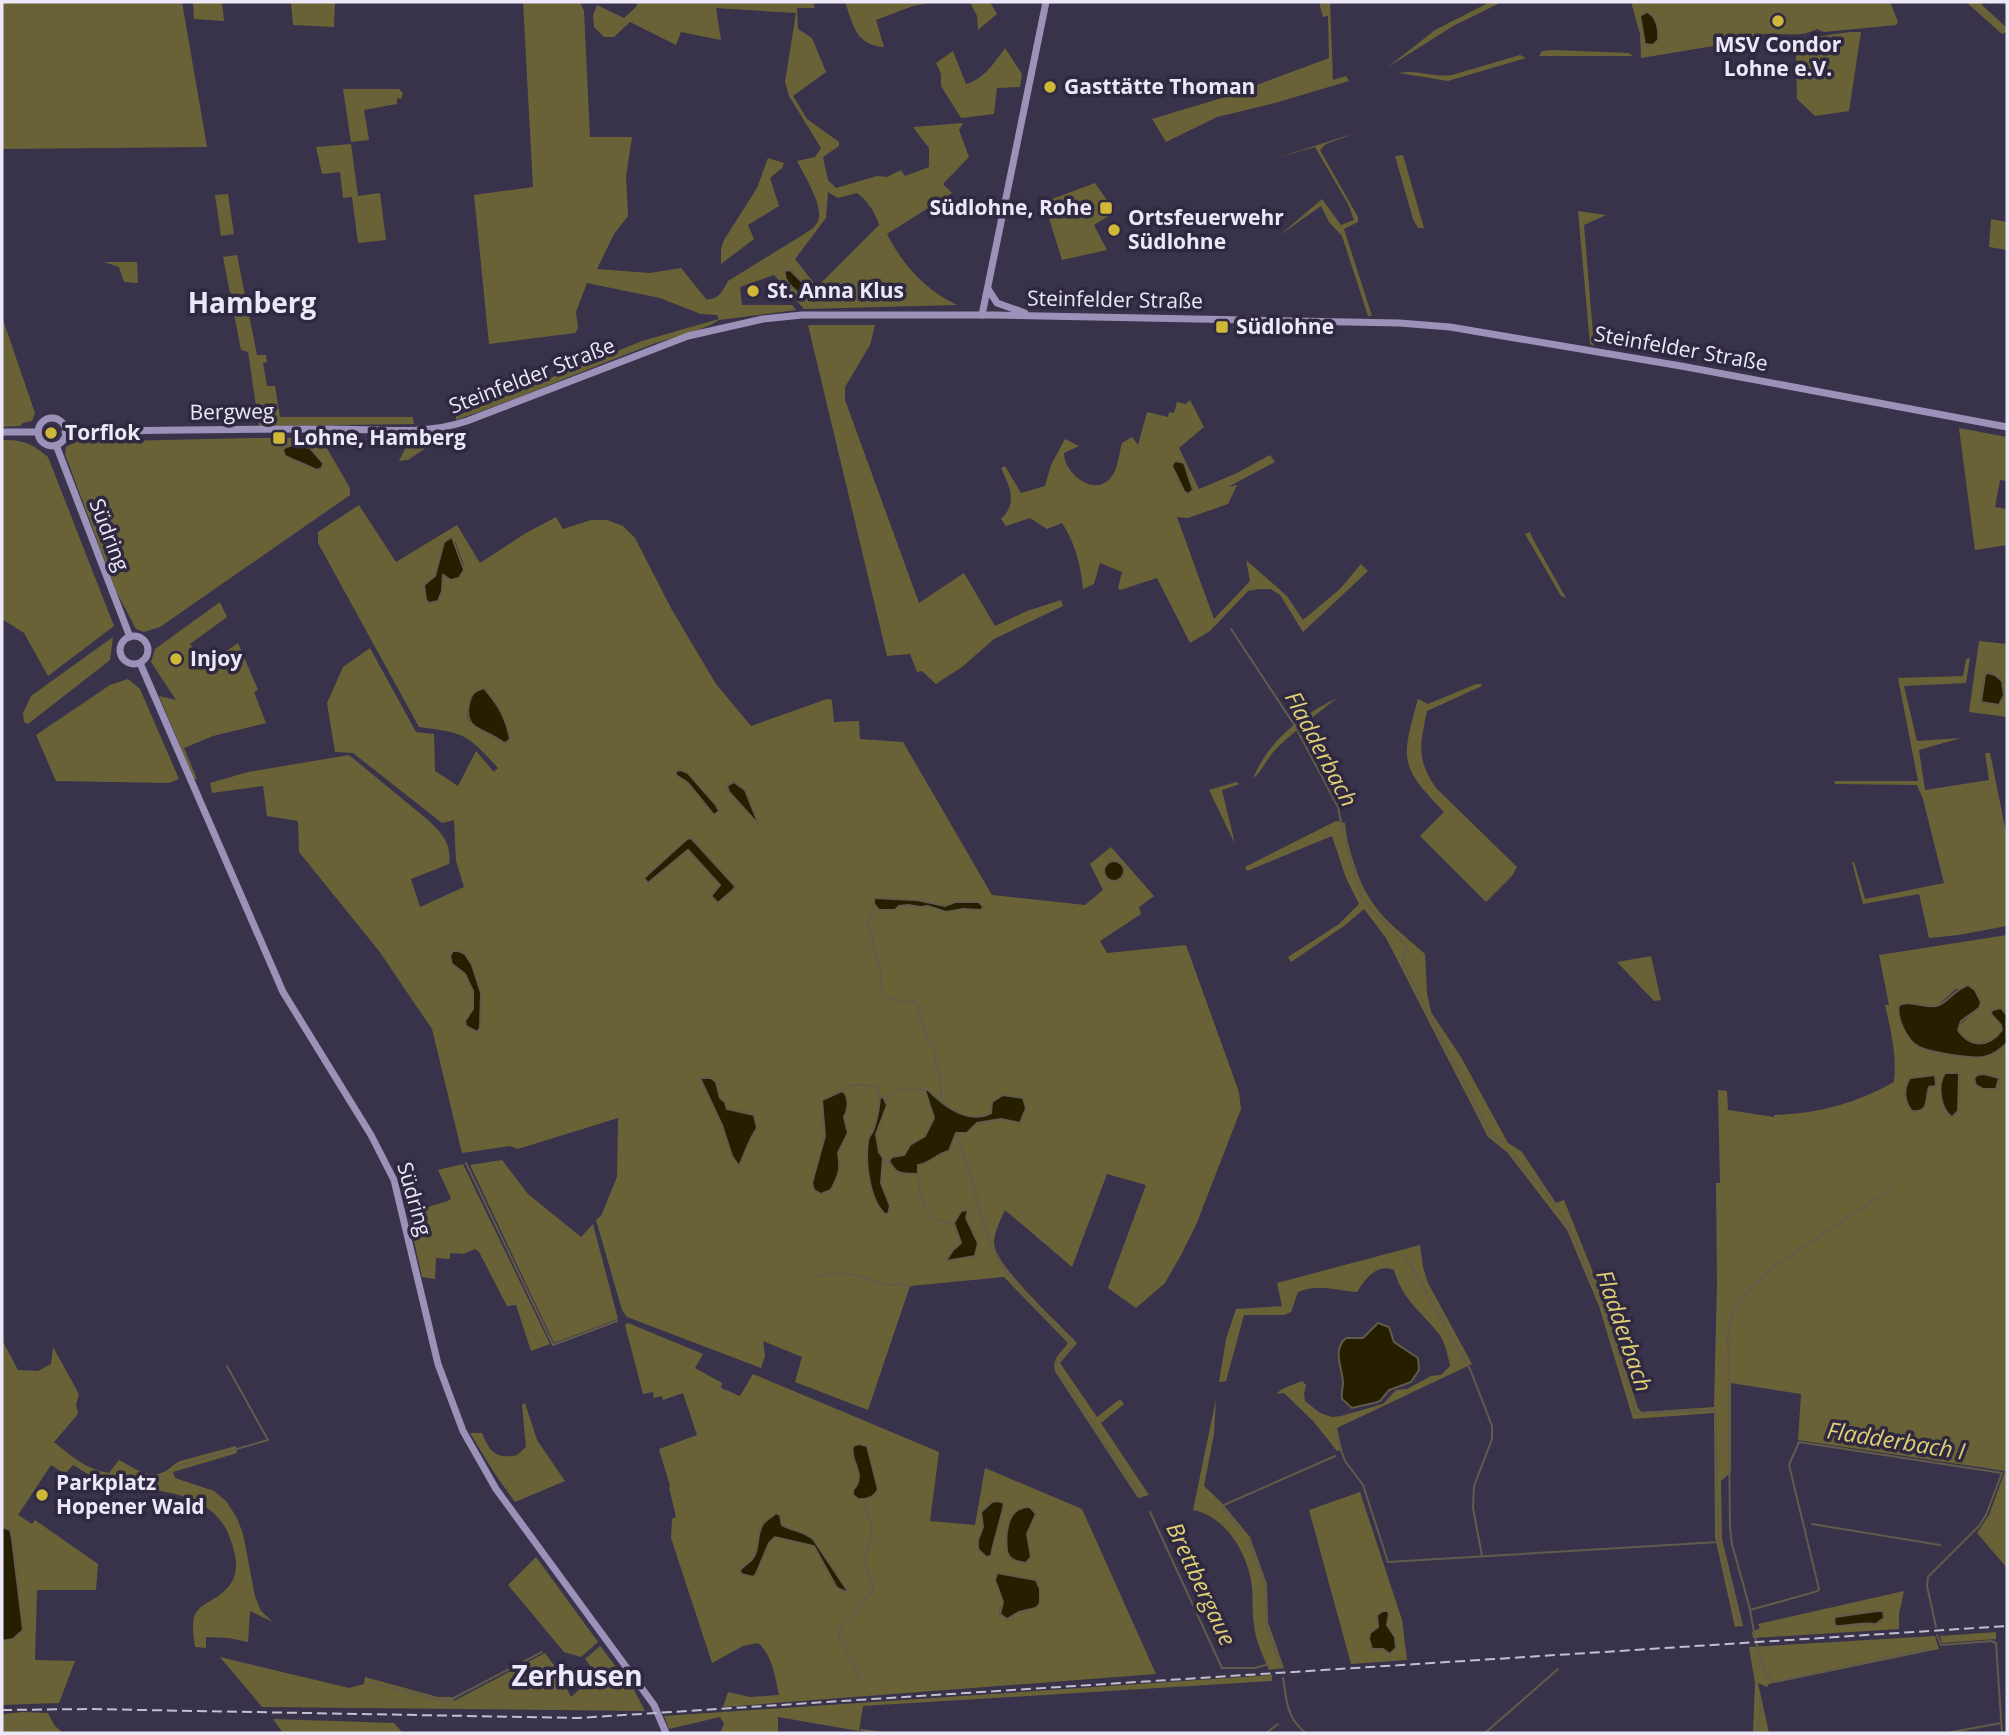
<svg xmlns="http://www.w3.org/2000/svg" width="2009" height="1735" font-family="'Open Sans',sans-serif">
	<rect width="100%" height="100%" fill="#39324b"/>
	<g fill="#6a6237" fill-rule="evenodd">
		<path d="M2 2H182L207 147 2 149Z"/>
		<path d="M193 2H222L224 21 194 19Z"/>
		<path d="M291 2H335L334 27 293 25Z"/>
		<path d="M523 2H580L584 11 590 137H632L626 176 628 216 614 234 597 269 650 273 681 268 706 299C718 301 723 290 728 281L809 231C812 229 815 226 817 223 826 209 804 175 797 161L815 157 821 148 789 96 785 82 796 13 716 8 721 40 681 32 676 45 630 22 614 37H604L594 27 593 15 597 5 624 18 637 6 636 2H813L815 8H797L798 29 812 38 826 72 793 96 807 119 839 142V146L823 157 828 180 836 188 877 176 887 177 901 170 905 176 929 167V148L913 127 963 123 959 130 969 157 943 184 952 193 887 234C903 265 925 290 957 305L804 309 774 275 740 287 742 305H792L796 310 719 320C699 333 671 337 648 346 584 370 522 398 456 420V416L642 341 719 319 717 315 701 314 660 298 587 283 576 312 578 328 575 333 489 344 474 195 533 187ZM828 192 838 198 857 193C868 201 875 212 879 225L817 287 795 259 826 218Z"/>
		<path d="M845 2H933L913 6 876 20 884 47C855 45 853 24 845 2Z"/>
		<path d="M970 2H990L997 14 978 30 977 16Z"/>
		<path d="M1319 2H1330L1333 80 1346 76 1349 81 1275 103 1217 117 1166 142 1152 119 1222 98 1329 58 1328 16 1323 17Z"/>
		<path d="M1490 2H1502L1455 25 1388 67 1435 30Z"/>
		<path d="M1631 2H1890L1898 22 1896 25 1824 32 1817 29C1800 38 1782 33 1763 34L1762 38 1641 58 1640 34Z"/>
		<path d="M1966 2H1984L1981 4 2007 28V32L2002 34Z"/>
		<path d="M1850 32H1861L1849 111 1815 116 1797 99 1796 53 1799 39Z"/>
		<path d="M1005 48 1022 74 1020 87 997 88 994 114 961 118 941 86V74L936 63 953 51 966 84C984 79 994 63 1005 48Z"/>
		<path d="M1553 50 1629 53 1633 56H1539L1542 51Z"/>
		<path d="M1520 55 1526 58 1448 81 1399 73C1417 69 1434 78 1452 75Z"/>
		<path d="M343 89H399L403 93 401 99 397 98V104L364 110 369 140 351 142Z"/>
		<path d="M1355 133 1326 144 1320 150 1358 217V222L1344 229 1372 316H1368L1342 236 1329 222 1321 206 1280 235 1322 199 1341 225 1354 220 1348 204 1315 147 1277 158Z"/>
		<path d="M351 144 358 196 380 193 386 240 358 243 352 197 343 198 340 172 322 174 316 147Z"/>
		<path d="M1403 155 1424 228H1418L1413 219 1395 156Z"/>
		<path d="M768 158 784 163 782 168 770 178 779 206 748 225 754 239 721 264V249L724 240 757 188Z"/>
		<path d="M1095 183 1115 212 1094 225 1107 250 1062 260 1044 202Z"/>
		<path d="M228 194 234 234 221 236 215 195Z"/>
		<path d="M1578 211 1606 215 1584 225 1594 346 1590 344Z"/>
		<path d="M1991 219 2007 222V250L1989 247Z"/>
		<path d="M237 255 257 355H266L267 362 263 363 267 386H275L280 417H413L414 424 259 426 248 352 241 350 223 257Z"/>
		<path d="M104 262H137L138 283 124 282 119 267Z"/>
		<path d="M2 317 35 413 32 421 23 423 20 426 2 427Z"/>
		<path d="M808 325H875L870 345 845 387V400L919 603 964 573 995 626 1027 611 1061 600 1063 606 994 639 962 667 936 684 922 671 917 672 910 654 887 656Z"/>
		<path d="M1190 400 1204 427 1179 448 1199 489 1237 473 1270 455 1275 462 1228 487 1237 485 1228 504 1188 518 1177 517 1214 619 1250 581 1246 560 1287 596 1303 620 1340 589 1361 564 1368 571 1303 632 1280 595 1271 589H1259L1248 591 1210 631 1190 643 1157 578 1120 590 1118 588 1122 572 1100 563 1094 584 1083 589C1081 565 1075 543 1062 523L1047 529 1030 518 1006 526 1001 519C1018 503 1010 487 1001 468L1005 466 1021 493 1045 486 1051 465 1065 439 1079 446 1064 453C1064 474 1096 499 1112 476 1118 468 1119 453 1122 443L1132 437 1138 445 1147 412 1168 417 1169 412 1174 413 1177 402 1186 404Z"/>
		<path d="M1959 428 2007 437V481L2000 480 1995 507 2007 509V545L1975 550Z"/>
		<path d="M442 437 408 460 399 461 409 441Z"/>
		<path d="M255 438H321L350 488V495L160 627 144 632 136 629 116 591 65 454 66 447 75 442Z"/>
		<path d="M2 440C24 440 31 443 48 457L114 626 48 676 24 633 2 619Z"/>
		<path d="M359 505 396 562 457 525 480 563 526 533 556 517 563 529 591 520H607L623 526 635 538 672 610 716 684 751 726 827 699 832 700 834 722 859 721 860 739 903 742 992 895 1085 905 1103 890 1090 864 1111 847 1154 896 1139 907 1141 914 1100 941 1107 953 1186 945 1239 1092 1241 1109 1196 1225 1181 1255 1165 1283 1136 1308 1108 1288 1146 1185 1107 1174 1072 1267 1005 1210C1001 1218 995 1231 994 1241 991 1263 1060 1324 1077 1343L1060 1363 1097 1417 1120 1399 1124 1404 1101 1423 1149 1495 1138 1498 1056 1373C1050 1360 1061 1353 1068 1343L1004 1277 910 1286 868 1410 795 1382 802 1357 763 1341 765 1356 761 1368 627 1317 622 1310 596 1220 601 1216 617 1177 618 1118 518 1149 510 1146 462 1153 432 1029 379 951 299 852 298 821 267 816 263 786 212 793 210 783 248 772 349 755 428 820C442 833 452 844 449 864L411 879 420 907 464 887 456 861 454 820 442 823 353 753 335 752 327 703 343 667 370 648 416 732 434 734 435 771 458 786 476 751 494 772 498 768C467 734 465 733 419 727L318 543V532ZM455 541 464 565 448 579 443 575 442 587 427 582 435 576 444 542ZM484 688C498 704 506 718 510 738L504 743C495 735 468 728 467 716 466 710 469 703 470 698Z"/>
		<path d="M1530 532 1533 539 1566 598 1561 596 1525 534Z"/>
		<path d="M220 602 227 617 190 644 205 666 238 643 258 690 254 692 266 723 213 736 184 748 197 779H194L159 696 176 700 151 662 155 649Z"/>
		<path d="M113 637 110 660 28 724 24 722 23 713 31 696Z"/>
		<path d="M1979 641 2007 644V717L1969 712Z"/>
		<path d="M1970 658 1966 683 1904 686 1917 741 1961 738 1919 750 1925 790 1989 780 1985 753H1990L2007 837V926L1958 935 1929 938 1919 894 1863 904 1852 862H1854L1865 899 1944 883 1923 799 1917 785 1835 784 1834 781H1918L1898 678 1963 676 1966 659Z"/>
		<path d="M128 679 140 689 179 779 169 783 56 781 36 735 110 685Z"/>
		<path d="M1476 684H1481L1482 686 1427 711C1420 744 1416 759 1436 788L1517 867 1512 876 1486 902 1420 836 1444 812C1399 765 1401 761 1418 699L1428 704Z"/>
		<path d="M1337 698C1316 715 1295 730 1276 749 1267 758 1263 770 1253 779 1268 741 1300 716 1337 698Z"/>
		<path d="M1236 782 1240 784 1222 790 1235 844 1209 790Z"/>
		<path d="M1336 821 1345 823C1346 836 1349 848 1353 860 1368 910 1388 921 1425 954L1427 993 1431 1012 1461 1057 1508 1143 1522 1152 1556 1203 1564 1200 1600 1290 1638 1408 1642 1412 1714 1407 1717 1283 1716 1183H1720L1718 1090 1727 1091 1728 1110 1774 1117V1115C1817 1114 1857 1103 1894 1082 1897 1055 1891 1031 1885 1005H1889L1879 955 2007 935V1015L2001 1008 1992 1014 2001 1025 2002 1030 1995 1039 1975 1044 1964 1039 1958 1030C1962 1017 1978 1015 1981 1002L1975 990 1956 989 1937 1006H1924L1904 1030 1999 1051 2007 1043V1568L1977 1533 1989 1515 2005 1471 1798 1440 1801 1394 1731 1383V1472L1721 1481 1722 1539 1743 1626 1735 1627 1715 1537 1714 1413 1633 1419 1599 1306 1567 1230 1507 1152 1488 1137 1386 938 1364 909 1344 926 1291 962 1288 957 1339 924 1359 904 1346 878 1332 836 1247 871 1245 867Z"/>
		<path d="M1651 956 1661 1000 1654 1001 1617 962Z"/>
		<path d="M502 1160 528 1194 581 1237 593 1224 618 1319 554 1343 470 1165Z"/>
		<path d="M463 1164 550 1344 531 1351 516 1305 507 1306 479 1252 475 1249 464 1254 450 1253V1259L436 1258 435 1279 422 1277 402 1187 405 1182 414 1177 421 1209 448 1201 451 1198 438 1170Z"/>
		<path d="M1420 1245 1423 1267 1428 1283 1472 1364 1337 1428 1342 1450 1337 1451 1313 1421 1284 1393 1276 1394 1282 1389 1302 1381 1306 1385 1304 1394 1305 1401 1320 1413 1332 1417 1341 1416 1383 1404 1396 1390 1407 1389 1431 1376 1441 1375 1450 1366C1448 1356 1445 1342 1439 1334 1421 1311 1403 1301 1394 1270 1377 1263 1366 1278 1357 1292 1336 1291 1319 1283 1298 1292L1291 1312 1284 1315H1244L1226 1381 1219 1382 1226 1339 1236 1309 1282 1306 1277 1283Z"/>
		<path d="M628 1323 703 1354 695 1368 722 1383 721 1388 740 1396 753 1374 939 1452 930 1521 975 1525 985 1468 1082 1509 1156 1674 723 1707 728 1692 750 1697 779 1695C775 1677 773 1656 758 1643L743 1646 712 1663 671 1538 672 1519 676 1517 669 1487 670 1486 659 1449 697 1435 683 1393 663 1400 662 1396 654 1398 653 1392 643 1394 625 1325ZM998 1501 1004 1503 992 1549 978 1540 983 1527 981 1512 992 1502ZM997 1573 1036 1580C1042 1587 1042 1600 1036 1608L1003 1617 999 1611 1003 1602 995 1580Z"/>
		<path d="M2 1340 18 1370 38 1371 51 1364 53 1347 79 1394 76 1405 78 1414 54 1442C72 1457 86 1469 109 1473L119 1460C131 1466 147 1479 161 1473 169 1471 173 1464 180 1461L236 1446 237 1453 173 1472 175 1478 214 1491 226 1501 237 1518 243 1534 255 1596 261 1611 273 1622 250 1611 248 1642 228 1638 206 1637V1648L195 1647C194 1638 191 1624 195 1615 201 1600 228 1599 235 1574 238 1562 234 1549 230 1538 211 1485 145 1493 101 1480 91 1477 82 1470 73 1465L65 1474 51 1465 18 1515 32 1524 35 1520 98 1564 96 1590H37L35 1660 75 1661 59 1703 2 1705V1641L13 1639 16 1582 10 1530 2 1527Z"/>
		<path d="M1216 1399 1214 1434 1204 1486 1221 1502 1250 1537 1267 1584 1268 1622 1284 1668 1269 1670C1263 1656 1255 1639 1254 1624 1252 1611 1253 1599 1252 1586 1248 1554 1226 1516 1193 1510Z"/>
		<path d="M525 1403 537 1440 565 1481 515 1502 495 1474 470 1433H482C489 1451 496 1460 517 1455L526 1447 522 1405Z"/>
		<path d="M1360 1492 1402 1620 1407 1660 1351 1664 1309 1510Z"/>
		<path d="M536 1557 598 1642 581 1657 564 1652 508 1585Z"/>
		<path d="M1904 1591 1899 1614V1629L1753 1638 1752 1632 1760 1628 1758 1624Z"/>
		<path d="M1996 1632V1639L1942 1643 1940 1636Z"/>
		<path d="M1935 1636 1939 1649 1769 1684 1767 1687 1758 1683 1769 1733H1753L1755 1683 1749 1647Z"/>
		<path d="M600 1646 634 1690 645 1711 262 1707 220 1657 349 1688 364 1684 365 1677 438 1697H452L454 1701 545 1653 558 1671 571 1697 597 1674 585 1659Z"/>
		<path d="M1272 1675V1681L863 1706 859 1731 778 1717V1733H720L724 1724 720 1717 669 1729 664 1716Z"/>
		<path d="M24 1712 48 1713 54 1725 63 1733H2V1714Z"/>
		<path d="M273 1719 394 1723 403 1733H283Z"/>
	</g>
	<g fill="#251f00" stroke="#615b4a" stroke-width="2">
		<path d="M1647 12C1657 16 1659 30 1658 40L1653 45 1645 44 1640 16Z"/>
		<path d="M790 270 815 295 816 299H806C798 292 783 283 785 271Z"/>
		<path d="M294 445 310 448 323 463 322 468 317 470 285 456 283 450 286 447Z"/>
		<path d="M1177 461 1184 463 1193 490 1188 494 1184 491 1172 466 1174 462Z"/>
		<path d="M452 537 464 570 459 578 451 580 443 575 442 591 438 601 429 603 426 600 424 585 435 576 444 542Z"/>
		<path d="M1988 673 1995 675 2002 681 2004 695 1999 705 1981 702 1985 675Z"/>
		<path d="M484 688C498 704 506 718 510 739L507 742 504 743C487 728 463 732 469 704 471 694 474 691 484 688Z"/>
		<path d="M681 770 688 773 716 805 719 811 716 814H713L688 783 676 775V771Z"/>
		<path d="M734 782 745 790 759 825 729 792 727 786Z"/>
		<path d="M691 838 734 885 735 888 718 903 711 896 720 885 688 850 648 883 644 878 687 839Z"/>
		<circle cx="1114" cy="871" r="10"/>
		<path d="M874 898 917 900 945 906 955 902H979L983 907 981 910 963 909 946 912 928 906 920 907 908 905 899 906 895 910H879L874 904Z"/>
		<path d="M453 951H459L465 954 472 965 481 993 480 1028 477 1032 466 1026 465 1021 473 1009V991L465 974 452 964 450 956Z"/>
		<path d="M1968 985 1975 990 1981 1002 1979 1008 1961 1021 1958 1030C1970 1048 1989 1048 2002 1030L2001 1025 1991 1014 1992 1010 2001 1008 2007 1015V1043C2001 1049 1994 1055 1984 1057 1972 1059 1931 1053 1919 1047 1907 1041 1896 1018 1899 1005 1912 999 1925 1010 1939 1005 1950 1000 1954 990 1968 985Z"/>
		<path d="M1945 1073H1958L1959 1075 1958 1111 1952 1117C1940 1109 1937 1085 1945 1073Z"/>
		<path d="M1984 1074 1999 1078 1996 1089H1983L1976 1085 1974 1079 1977 1075Z"/>
		<path d="M1935 1075 1936 1086 1929 1087C1925 1098 1930 1113 1912 1111 1904 1102 1903 1089 1910 1078Z"/>
		<path d="M700 1078H711L716 1082 720 1098 725 1102 727 1109 754 1115 757 1128C749 1139 745 1153 739 1166L732 1156 722 1125Z"/>
		<path d="M925 1090H928C944 1106 968 1125 991 1113L992 1102 1003 1095 1023 1098 1026 1108 1020 1123 1001 1119 977 1123 967 1133H956L949 1151C936 1154 931 1163 918 1165V1174C902 1173 897 1176 889 1161L892 1157 904 1155 910 1145 925 1136 934 1118Z"/>
		<path d="M842 1091C850 1096 848 1110 844 1117L848 1133 838 1153C841 1170 839 1174 831 1190L821 1194 814 1190 812 1183 825 1136 822 1100Z"/>
		<path d="M883 1097 887 1105 876 1134 879 1152 883 1158 881 1183 890 1206 888 1214H885C869 1200 865 1161 868 1141 869 1135 870 1137 873 1131 877 1121 879 1109 880 1098Z"/>
		<path d="M968 1210 966 1218 978 1243 975 1256 946 1261 953 1250 961 1243 954 1223 961 1211Z"/>
		<path d="M1378 1323 1389 1327 1394 1342 1418 1358 1419 1370 1411 1382 1389 1390 1380 1401 1374 1403 1352 1408 1342 1399C1341 1393 1343 1389 1343 1382 1342 1367 1332 1350 1346 1338H1363Z"/>
		<path d="M859 1444 867 1446 878 1489C875 1497 866 1500 858 1499L853 1495V1490C868 1474 849 1462 853 1446Z"/>
		<path d="M998 1501 1004 1503C1001 1521 994 1538 991 1556L986 1557 978 1549V1540L983 1527 981 1512 992 1502Z"/>
		<path d="M1030 1507 1036 1514 1027 1534 1031 1557 1026 1563C1017 1562 1009 1560 1007 1551 1005 1533 1007 1506 1030 1507Z"/>
		<path d="M776 1513 780 1515 782 1525C793 1531 804 1531 813 1539L849 1593 837 1588 814 1546 775 1537 769 1543 756 1574 753 1577 741 1574 740 1570C744 1565 750 1563 753 1558 760 1549 756 1534 763 1524 766 1519 772 1518 776 1513Z"/>
		<path d="M2 1527 10 1530 12 1539 23 1630 13 1639 2 1641Z"/>
		<path d="M997 1573 1036 1580 1040 1589V1603L1036 1608 1019 1612 1007 1619 1000 1614 1003 1602 995 1580Z"/>
		<path d="M1383 1611H1387L1389 1614 1387 1625 1395 1637 1396 1648 1390 1654 1383 1649H1372L1369 1639 1370 1633 1378 1627 1377 1615Z"/>
		<path d="M1877 1611H1883L1884 1618 1876 1624C1861 1622 1850 1626 1836 1626L1834 1622 1835 1617Z"/>
	</g>
	<g fill="none" stroke-linecap="round" stroke-linejoin="round">
		<g stroke="#615b4a" stroke-width="2">
			<path d="M1231 629 1295 726 1338 807 1343 832 1362 898 1401 940 1407 949 1402 962 1492 1136 1503 1142"/>
			<path d="M874 904 868 922 881 975 882 995 901 1003 917 1001 927 1039 934 1048C934 1067 945 1083 940 1101"/>
			<path d="M840 1091C849 1082 865 1085 877 1087L880 1098"/>
			<path d="M885 1101C896 1088 908 1086 925 1090"/>
			<path d="M957 1133 991 1246C1009 1284 1042 1311 1070 1341L1071 1347 1057 1363 1058 1371 1141 1497"/>
			<path d="M1512 1152 1526 1172 1540 1184 1569 1227 1604 1309 1636 1413 1715 1410 1719 1542 1739 1623"/>
			<path d="M883 1161H889"/>
			<path d="M466 1163 553 1345 617 1321"/>
			<path d="M918 1174C920 1198 925 1224 954 1223"/>
			<path d="M1405 1255 1470 1369 1492 1426V1439L1474 1486 1473 1508 1482 1556"/>
			<path d="M813 1277C828 1272 850 1273 865 1278 872 1280 880 1284 887 1285 895 1285 902 1283 910 1286"/>
			<path d="M1335 1434 1345 1461 1363 1485 1388 1562 1719 1542"/>
			<path d="M177 1466 268 1440 227 1366"/>
			<path d="M1150 1512 1222 1668H1254L1266 1665"/>
			<path d="M1812 1524 1940 1545"/>
			<path d="M1241 1531 1223 1508 1224 1505 1335 1456"/>
			<path d="M1248 1539 1265 1584 1267 1628 1282 1668"/>
			<path d="M1750 1609 1732 1544 1730 1528 1728 1334 1732 1313 1750 1288 1772 1268 1894 1187"/>
			<path d="M1937 1635 1941 1645 1991 1641 1996 1643 2002 1733"/>
			<path d="M1929 1649 1773 1682C1760 1671 1753 1627 1750 1610L1818 1591 1819 1589 1789 1465 1799 1442 2002 1473 1986 1515 1979 1526 1928 1577 1927 1586 1936 1627"/>
			<path d="M1283 1678C1287 1701 1286 1718 1306 1733"/>
			<path d="M861 1681 839 1636 841 1627 874 1590 864 1561 871 1534V1523L863 1499"/>
			<path d="M369 1682 445 1701 452 1699 542 1652"/>
			<path d="M861 1730 884 1733"/>
			<path d="M30 1733 31 1728"/>
			<path d="M1266 1733 1278 1724"/>
			<path d="M1485 1733 1558 1669"/>
			<path d="M1757 1733 1761 1711 1759 1695"/>
			<path d="M1947 1733 2001 1723"/>
		</g>
		<g stroke="#9c91b8" stroke-width="7">
			<path d="M988 289 997 303 1025 313"/>
			<path d="M982 315 1046 2"/>
			<circle cx="52" cy="432" r="14"/>
			<path d="M2 432H38"/>
			<path d="M65 432C151 430 237 429 323 429 373 428 419 437 467 421L688 336 763 319 802 315H994L1399 323 1450 327 1681 366 2007 427"/>
			<path d="M56 445 130 637"/>
			<circle cx="134" cy="650" r="14"/>
			<path d="M140 663 283 992 371 1135 394 1180 438 1364 463 1431 496 1489 654 1705 666 1733"/>
		</g>
		<path stroke="#c3bfd1" stroke-width="2" stroke-dasharray="10 5" stroke-linecap="butt" d="M2 1710 88 1709 578 1718 2007 1626"/>
	</g>
	<g fill="#cfb837" stroke="#2f2841" stroke-width="2.5">
		<circle cx="1778" cy="21" r="7"/>
		<circle cx="1050" cy="87" r="7"/>
		<rect x="1099" y="201" width="14" height="14" rx="3.5"/>
		<circle cx="1114" cy="230" r="7"/>
		<circle cx="753" cy="291" r="7"/>
		<rect x="1215" y="320" width="14" height="14" rx="3.5"/>
		<circle cx="51" cy="433" r="7"/>
		<rect x="272" y="431" width="14" height="14" rx="3.5"/>
		<circle cx="176" cy="659" r="7"/>
		<circle cx="42" cy="1495" r="7"/>
	</g>
	<g text-anchor="middle" stroke-width="7" stroke-linejoin="round" paint-order="stroke">
		<g font-size="21" font-weight="bold" fill="#ece8f8" stroke="#2f2841" text-anchor="start">
			<text x="1778" y="52" text-anchor="middle">MSV Condor<tspan x="1778" dy="24">Lohne e.V.</tspan></text>
			<text x="1064" y="94">Gasttätte Thoman</text>
			<text x="1092" y="215" text-anchor="end">Südlohne, Rohe</text>
			<text x="1128" y="225">Ortsfeuerwehr<tspan x="1128" dy="24">Südlohne</tspan></text>
			<text x="767" y="298">St. Anna Klus</text>
			<text x="1236" y="334">Südlohne</text>
			<text x="65" y="440">Torflok</text>
			<text x="293" y="445">Lohne, Hamberg</text>
			<text x="190" y="666">Injoy</text>
			<text x="56" y="1490">Parkplatz<tspan x="56" dy="24">Hopener Wald</tspan></text>
		</g>
		<g font-size="21" fill="#ece8f8" stroke="#2f2841">
			<text transform="translate(1115 300) rotate(1)" y="7">Steinfelder Straße</text>
			<text transform="translate(1681 349) rotate(10)" y="7">Steinfelder Straße</text>
			<text transform="translate(532 376) rotate(-21)" y="7">Steinfelder Straße</text>
			<text transform="translate(232 412) rotate(-1)" y="7">Bergweg</text>
			<text transform="translate(109 535) rotate(69)" y="7">Südring</text>
			<text transform="translate(414 1199) rotate(74)" y="7">Südring</text>
		</g>
		<g font-size="23" font-style="italic" fill="#e0cf73" stroke="#2f2841">
			<text transform="translate(1321 749) rotate(62)" y="8">Fladderbach</text>
			<text transform="translate(1624 1331) rotate(71)" y="8">Fladderbach</text>
			<text transform="translate(1896 1441) rotate(9)" y="8">Fladderbach I</text>
			<text transform="translate(1201 1584) rotate(65)" y="8">Brettbergaue</text>
		</g>
		<g font-size="28" font-weight="bold" fill="#ece8f8" stroke="#2f2841">
			<text x="252" y="313">Hamberg</text>
			<text x="577" y="1686">Zerhusen</text>
		</g>
	</g>
	<rect width="2009" height="1735" fill="none" stroke="#ece8f8" stroke-width="7"/>
</svg>
